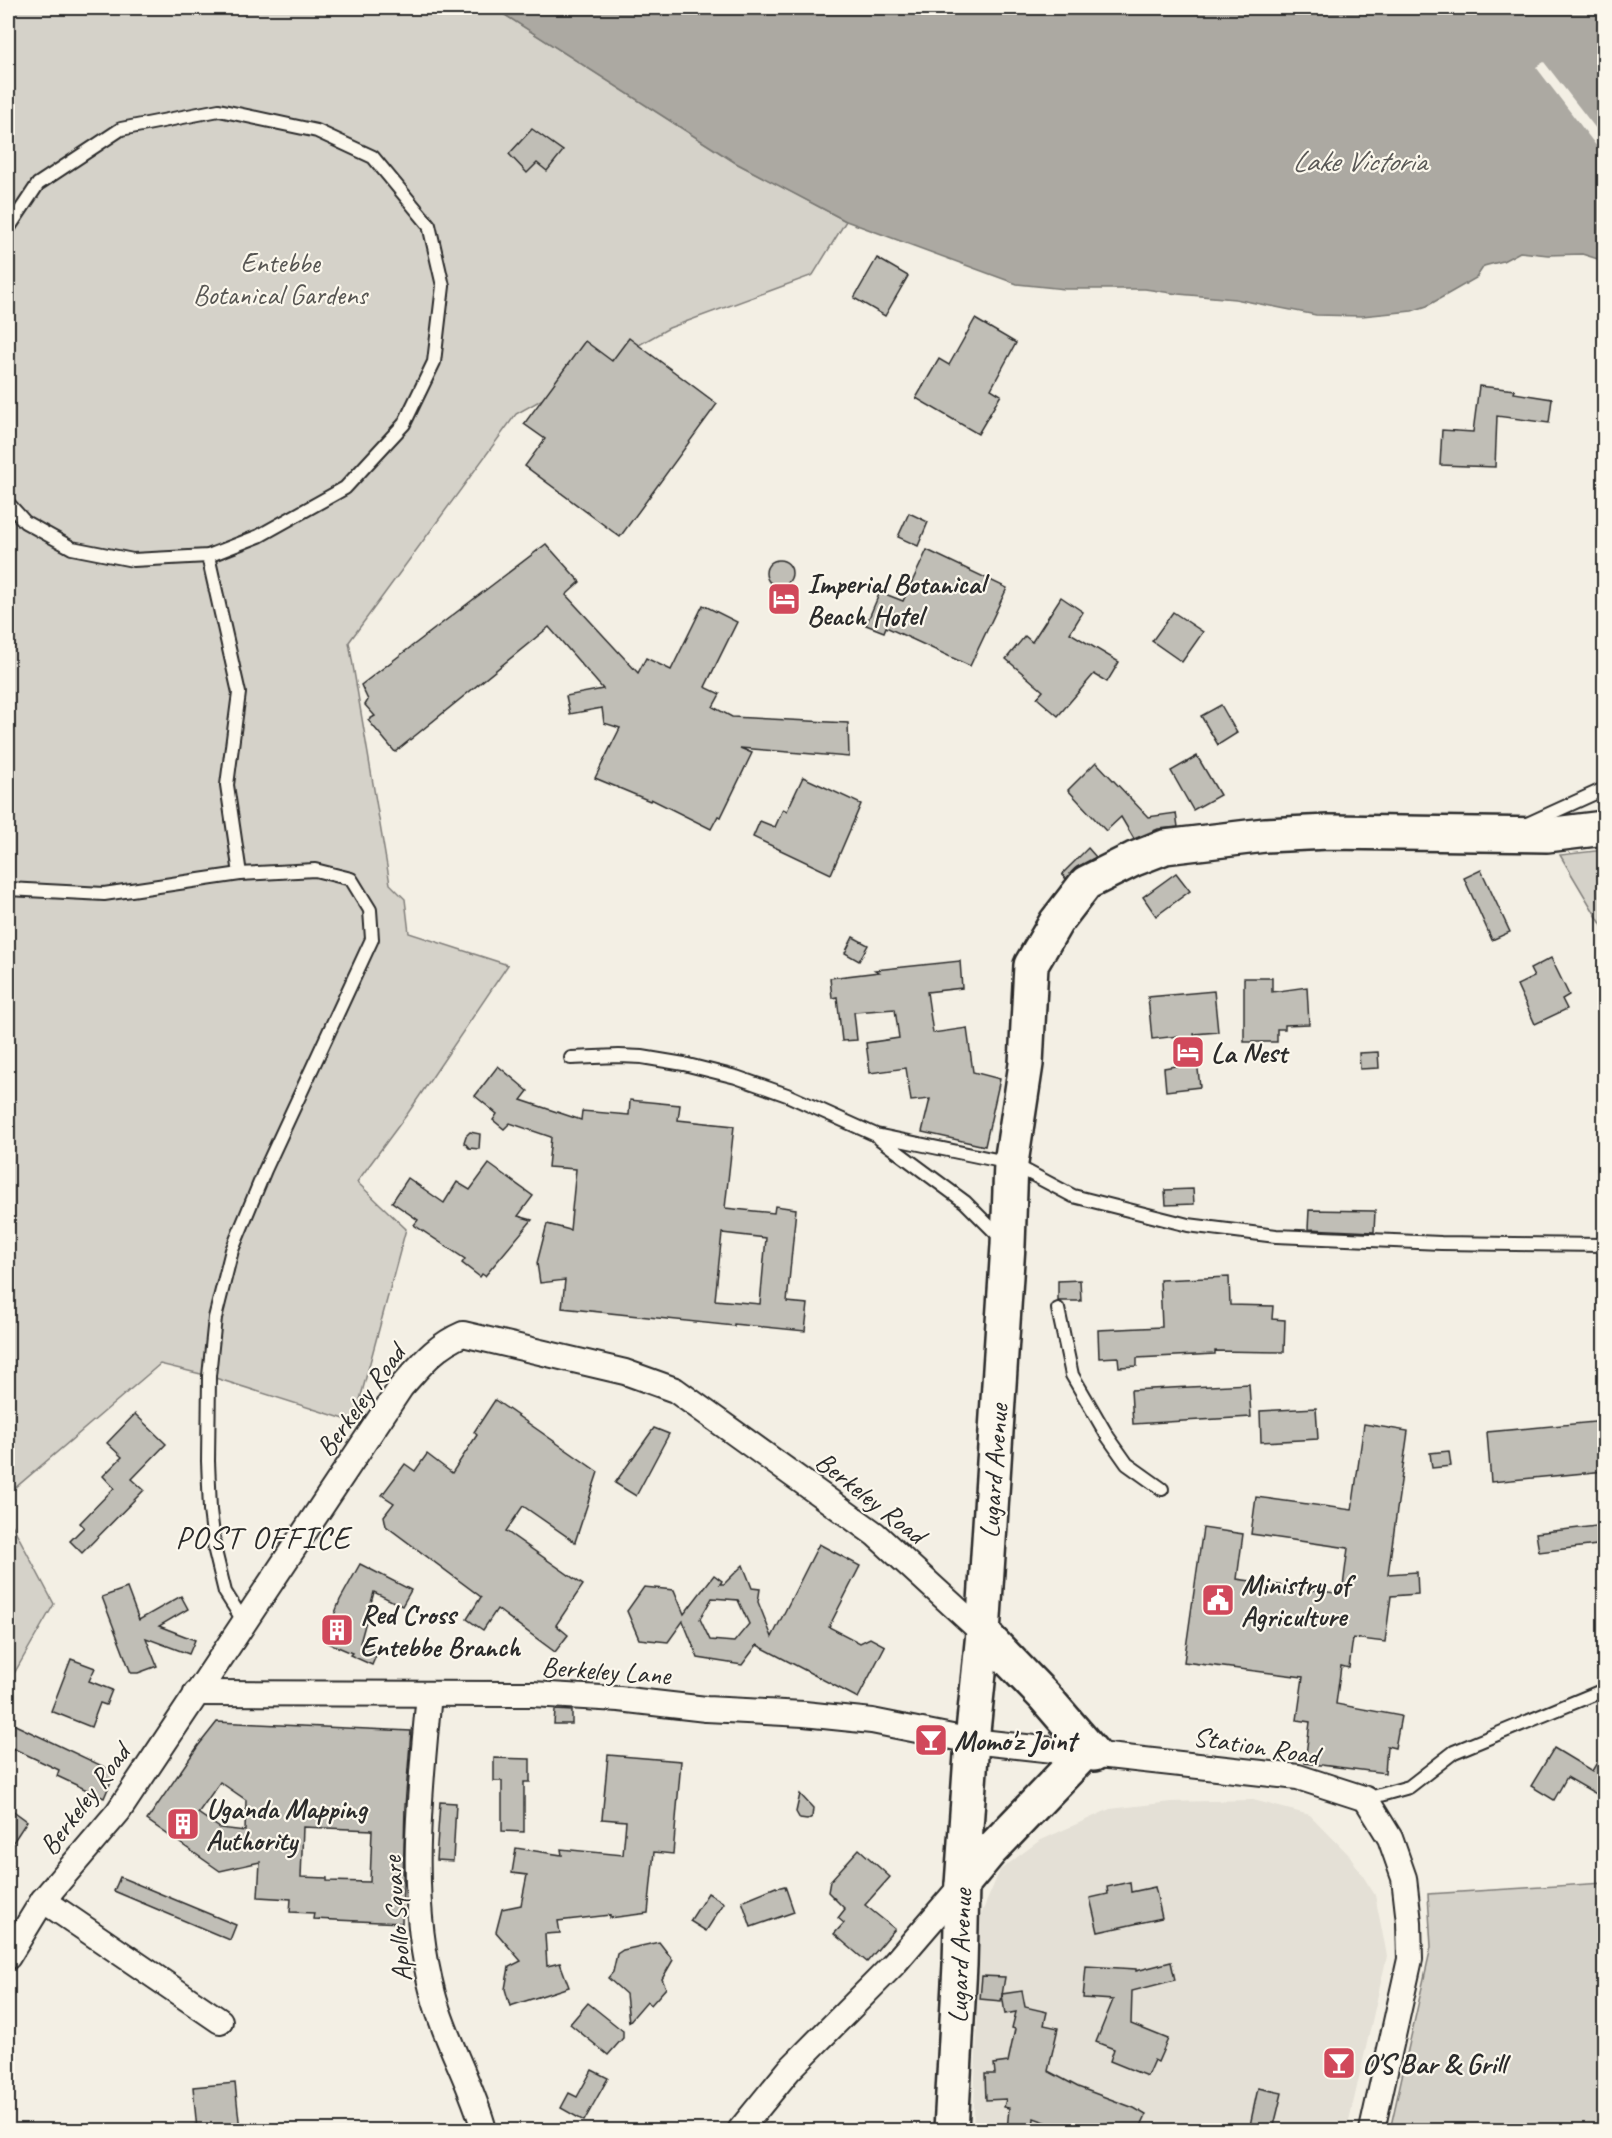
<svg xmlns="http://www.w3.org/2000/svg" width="1612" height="2138" font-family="Caveat,sans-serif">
	<rect width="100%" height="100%" fill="#f3efe4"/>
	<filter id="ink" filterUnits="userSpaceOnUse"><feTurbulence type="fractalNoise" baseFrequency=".0167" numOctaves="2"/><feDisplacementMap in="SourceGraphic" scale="12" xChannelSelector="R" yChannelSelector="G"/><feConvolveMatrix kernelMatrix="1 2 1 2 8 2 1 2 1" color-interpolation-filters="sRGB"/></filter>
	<g filter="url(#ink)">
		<path fill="#e4e0d6" d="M1253 1800 1310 1815 1350 1856 1375 1895 1387 1956 1347 2130H973L977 2029V1924L1000 1870 1039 1841 1110 1809 1171 1802Z"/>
		<g fill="#d5d2c9" stroke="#807e7a" stroke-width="1.5">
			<path d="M8 8H494L736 163 846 221 813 275 669 328 516 414 349 642 390 884 405 899 409 933 508 965 408 1113 357 1182 406 1229 354 1422 209 1376 160 1364 8 1494Z"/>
			<path d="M1604 850V929L1560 855Z"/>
			<path d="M8 1517 54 1604 8 1684Z"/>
			<path d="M1604 1883V2130H1390L1431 1947 1428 1894Z"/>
		</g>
		<path fill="#aca9a2" stroke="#787772" stroke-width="1.5" d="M494 8H1604V261L1582 254 1548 255 1520 252 1503 261 1484 266 1476 278 1427 306 1412 311 1362 316 1316 315 1235 299 1178 294 1145 289H1065L1017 284 846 221 736 163Z"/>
		<path fill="#f3efe4" d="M1544 62 1604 139V156L1536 67Z"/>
		<g fill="#c0beb6" stroke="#2b2b2b" stroke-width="1.5" fill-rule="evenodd">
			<path d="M532 129 563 151 547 171 537 163 527 173 509 154Z"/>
			<path d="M877 258 908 276 885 316 854 298Z"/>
			<path d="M975 319 1016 343 991 389 1001 395 978 434 916 398 939 359 949 365Z"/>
			<path d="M629 338 717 404 620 537 525 466 545 439 524 424 585 341 612 361Z"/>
			<path d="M1479 386 1515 390 1514 393 1552 399 1549 423 1497 416 1495 467 1440 465 1442 430 1473 432Z"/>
			<path d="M909 513 928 522 918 546 898 537Z"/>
			<path d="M546 544 580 582 566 595 638 673 646 658 671 670 703 605 737 622 705 687 720 694 713 707 732 717 848 723 849 757 740 748 752 753 721 817 718 816 711 829 651 799 650 801 595 778 620 728 604 723 602 708 570 714 566 696 603 689 549 627 395 752 368 720 375 716 365 705 368 700 361 685Z"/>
			<path d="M927 550 1007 588 970 666 886 627 884 632 866 625 880 592 903 601Z"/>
			<circle cx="779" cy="573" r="13"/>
			<path d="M1061 597 1083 612 1070 633 1119 662 1107 682 1094 674 1058 716 1037 698 1043 691 1006 659 1025 636 1032 642Z"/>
			<path d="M1173 612 1203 632 1182 662 1152 641Z"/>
			<path d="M1221 705 1237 733 1218 745 1201 716Z"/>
			<path d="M1197 756 1220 795 1193 810 1171 771Z"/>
			<path d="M1096 762 1148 817 1176 813 1178 827 1158 829 1134 839 1121 817 1106 831 1068 790Z"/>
			<path d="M803 777 861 804 831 874 753 837 760 821 775 827 783 809 787 811Z"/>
			<path d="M1088 848 1096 857 1077 867 1066 879 1062 874Z"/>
			<path d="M1481 870 1510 932 1492 940 1464 878Z"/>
			<path d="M1176 873 1190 891 1156 916 1143 897Z"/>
			<path d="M853 937 868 945 859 961 845 953Z"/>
			<path d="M1551 958 1569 995 1562 999 1567 1009 1535 1024 1517 985 1534 977 1530 969Z"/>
			<path d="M960 961 962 988 927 992 933 1033 967 1028 973 1072 1000 1079 985 1146 922 1132 930 1099 911 1101 906 1068 870 1073 866 1043 899 1038 895 1009 854 1012 857 1040 842 1041 837 997 832 998 830 978 879 972 875 970Z"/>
			<path d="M1244 978H1272V992L1307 987 1309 1024 1285 1025V1029H1277V1042H1244Z"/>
			<path d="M1214 991 1218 1032 1194 1034 1200 1087 1166 1091 1164 1068 1182 1065 1178 1036 1152 1039 1148 997Z"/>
			<path d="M1378 1052 1379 1068 1360 1069 1359 1053Z"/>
			<path d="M498 1066 528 1091 521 1100 581 1120 582 1111 629 1115 630 1100 680 1105 678 1120 734 1126 725 1208 774 1213 775 1206 796 1209 787 1302 808 1304 805 1331 734 1324V1326L562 1308 565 1280 540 1283 537 1263 547 1224 570 1230 576 1169 548 1167 551 1137 510 1123 504 1129 493 1120 497 1114 475 1096ZM722 1233 766 1238 760 1304 715 1300Z"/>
			<path d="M470 1132 480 1134 479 1149 469 1148 464 1142 466 1136Z"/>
			<path d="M489 1164 533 1196 518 1216 532 1220 485 1276 482 1274 480 1277 462 1263 465 1259 414 1225 418 1220 392 1202 408 1178 444 1203 457 1182 470 1190Z"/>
			<path d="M1193 1189 1194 1204 1166 1205 1165 1190Z"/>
			<path d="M1309 1210 1375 1211 1374 1232 1308 1229Z"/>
			<path d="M1229 1277 1230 1305 1273 1306 1272 1319 1285 1320 1284 1352 1215 1351V1354L1137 1358V1366L1119 1367 1118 1357 1099 1358 1098 1330 1162 1327 1160 1280Z"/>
			<path d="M1080 1280 1081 1301H1058V1281Z"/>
			<path d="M1249 1384 1251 1417 1133 1424 1131 1390Z"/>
			<path d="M495 1400 598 1472 575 1542 523 1506 506 1531 583 1585 556 1625 568 1635 555 1652 497 1609 483 1630 467 1619 481 1597 386 1526 384 1516 394 1503 382 1495 405 1464 415 1471 427 1454 452 1473 477 1435 474 1432Z"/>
			<path d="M1316 1408 1318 1439 1261 1442 1260 1411Z"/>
			<path d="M135 1414 166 1444 132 1479 144 1490 82 1553 70 1541 84 1527 80 1523 114 1488 103 1476 122 1457 107 1443Z"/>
			<path d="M1605 1421V1471L1491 1482 1487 1432Z"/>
			<path d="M1364 1424 1408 1431 1388 1574 1417 1572 1418 1594 1391 1596 1385 1642 1353 1638 1349 1668 1341 1666 1336 1704 1401 1716 1395 1748 1387 1746 1385 1773 1305 1763 1310 1722 1297 1720 1303 1677 1184 1662 1203 1528 1243 1534 1237 1579 1342 1594 1348 1548 1251 1534 1256 1497 1352 1510Z"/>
			<path d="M654 1428 669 1434 636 1496 615 1483Z"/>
			<path d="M1449 1451 1451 1466 1432 1468 1430 1453Z"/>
			<path d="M1605 1525V1544L1539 1552 1536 1533Z"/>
			<path d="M819 1544 860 1566 829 1627 860 1643 870 1638 885 1646 858 1698 757 1645 742 1665 698 1658 683 1621 668 1642 639 1639 627 1611 644 1587 674 1590 684 1614 714 1575 722 1581 720 1584H724L743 1565 752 1588 760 1589 758 1602 772 1637ZM712 1598 738 1600 749 1624 734 1642 710 1640 700 1619Z"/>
			<path d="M360 1564 411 1590 402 1606 374 1592 360 1643 378 1651 372 1665 350 1655 352 1653 324 1641 340 1600Z"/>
			<path d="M127 1588 139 1620 181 1596 188 1609 159 1626 195 1640 189 1654 146 1638 157 1666 138 1673H131L102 1597Z"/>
			<path d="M71 1659 95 1668 89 1681 112 1690 106 1705 100 1703 91 1727 51 1711Z"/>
			<path d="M555 1710 572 1711V1724H554Z"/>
			<path d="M217 1722 411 1731 405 1806 402 1923 313 1919 314 1913 290 1912 291 1899 258 1897 260 1862 220 1871 147 1820 198 1746ZM220 1782 246 1800 245 1831 220 1828 198 1813ZM303 1827 372 1830 370 1882 327 1881V1878L301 1877Z"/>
			<path d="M13 1724 115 1772 104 1798 57 1776 59 1770 8 1746V1736Z"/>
			<path d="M1554 1748 1592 1771 1605 1749V1799L1567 1777 1554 1800 1531 1786Z"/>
			<path d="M608 1755 681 1761 673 1854 654 1852 648 1913 610 1918V1915L558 1921 560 1933 545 1934 547 1966 560 1963 569 1987 510 2006 505 1989 509 1967 521 1961 496 1932 502 1909 521 1905 527 1875 512 1873 516 1848 562 1855 561 1849 623 1855 626 1821 602 1819Z"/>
			<path d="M494 1758 530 1759V1782H524V1832L502 1831V1781H494Z"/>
			<path d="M800 1794 813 1808 812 1817 807 1820 800 1819 796 1812Z"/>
			<path d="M440 1802 456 1803 453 1861 436 1860Z"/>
			<path d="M8 1807 27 1821 8 1850Z"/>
			<path d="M859 1849 890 1877 865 1905 895 1929 867 1962 834 1934 844 1923 838 1918 845 1909 828 1892 830 1881Z"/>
			<path d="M120 1877 236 1925 230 1940 114 1891Z"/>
			<path d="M1130 1882 1131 1892 1155 1887 1162 1918 1098 1932 1090 1898 1108 1894 1107 1887Z"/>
			<path d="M785 1886 794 1912 751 1927 742 1901 776 1887 777 1888Z"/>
			<path d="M708 1893 724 1903 706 1931 690 1921Z"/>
			<path d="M659 1942 673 1960 662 1979 666 1988 651 2005 647 2001 629 2022 626 1994 608 1978 613 1972 617 1954 623 1950Z"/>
			<path d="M1171 1962 1175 1980 1132 1991 1131 2024 1168 2039 1158 2062 1154 2060 1147 2076 1110 2061 1114 2049 1096 2042 1113 2000 1083 1998 1086 1966 1136 1969V1971Z"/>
			<path d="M982 1976 1005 1977 1001 2001 980 1999Z"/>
			<path d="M1022 1991 1025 2007 1047 2012 1044 2025 1058 2028 1048 2071 1078 2087 1134 2108 1146 2115 1139 2130H1068L1034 2118 1033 2130H1007L1009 2108 1004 2107 1006 2099 986 2100 985 2074H995L994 2064 1008 2062 1015 2029 1012 2028 1016 2012 1005 2014 1002 1994Z"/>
			<path d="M588 2003 623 2031V2038L608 2055 570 2024Z"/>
			<path d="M592 2070 608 2078 584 2121 561 2108 569 2093 577 2097Z"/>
			<path d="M235 2083 240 2130H197L193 2087Z"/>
			<path d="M1258 2088 1282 2093 1273 2130H1249Z"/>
		</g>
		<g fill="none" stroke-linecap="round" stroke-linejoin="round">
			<defs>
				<g id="lane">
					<path d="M8 229 38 184 121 129 219 110 317 131 373 157 429 225 443 286 434 362 404 424 345 488 259 536 208 556 133 560 72 548 25 522 8 503"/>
					<path d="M208 556 239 693 227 785 240 874"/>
					<path d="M1525 825 1604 789"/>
					<path d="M8 889 104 894 240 874 315 870 351 879 370 910 372 939 265 1170 232 1250 215 1318 209 1376 208 1461 210 1510 215 1551 225 1592 244 1622"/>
					<path d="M571 1058 619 1056 642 1057 684 1064 736 1077 787 1095 876 1135 1011 1163 1073 1196 1188 1225 1276 1236 1441 1243 1604 1245"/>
					<path d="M880 1139 965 1202 1003 1240"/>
					<path d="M1058 1309 1072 1375 1108 1437 1127 1464 1162 1489"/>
					<path d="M1366 1799 1409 1787 1454 1752 1604 1690"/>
				</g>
				<g id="street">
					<path d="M196 1693 532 1694 619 1699 706 1709 804 1714 872 1721 972 1741 1298 1777 1366 1799 1390 1838 1404 1878 1409 1922 1410 1959 1372 2130"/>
					<path d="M429 1694C420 1793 407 1897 433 1994 445 2041 472 2084 484 2130"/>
					<path d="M43 1900 220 2021"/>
					<path d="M8 1957 43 1900 118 1812 401 1387C421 1365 435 1346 463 1334L625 1372 675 1390 875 1534 983 1633"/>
					<path d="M740 2130 789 2070 894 1964 962 1885"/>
				</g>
				<g id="secondary">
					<path d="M983 1633 1044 1696 1094 1754"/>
					<path d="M962 1885 991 1850 1084 1753"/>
					<path d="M951 2130 960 1965 962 1885 972 1741 983 1633 1008 1245 1011 1163 1026 1064 1031 965 1056 922 1086 883 1134 859 1165 847 1265 835 1329 832 1547 835 1604 828"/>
				</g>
			</defs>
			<use href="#lane" stroke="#2b2b2b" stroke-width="16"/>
			<use href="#street" stroke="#2b2b2b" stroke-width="28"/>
			<use href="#secondary" stroke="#2b2b2b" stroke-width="38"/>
			<use href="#lane" stroke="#fbf7ec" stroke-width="12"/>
			<use href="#street" stroke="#fbf7ec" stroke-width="24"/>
			<use href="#secondary" stroke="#fbf7ec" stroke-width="33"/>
		</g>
	</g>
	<defs>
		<symbol id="hotel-square" viewBox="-11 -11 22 22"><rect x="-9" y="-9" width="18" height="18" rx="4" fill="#d1495b" stroke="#fbf7ec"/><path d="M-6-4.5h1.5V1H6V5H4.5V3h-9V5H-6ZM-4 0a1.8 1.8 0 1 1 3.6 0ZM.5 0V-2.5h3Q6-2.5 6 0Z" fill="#fff"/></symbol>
		<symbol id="civic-square" viewBox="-11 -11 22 22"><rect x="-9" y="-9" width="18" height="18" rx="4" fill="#d1495b" stroke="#fbf7ec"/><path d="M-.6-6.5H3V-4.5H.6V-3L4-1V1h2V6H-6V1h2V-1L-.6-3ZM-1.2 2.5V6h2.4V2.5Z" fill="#fff"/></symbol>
		<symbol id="building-square" viewBox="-11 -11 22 22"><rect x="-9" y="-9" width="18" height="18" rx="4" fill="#d1495b" stroke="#fbf7ec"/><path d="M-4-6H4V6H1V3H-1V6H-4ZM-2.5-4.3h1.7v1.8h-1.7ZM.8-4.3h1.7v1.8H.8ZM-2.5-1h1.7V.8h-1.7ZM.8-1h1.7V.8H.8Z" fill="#fff"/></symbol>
		<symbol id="bar-square" viewBox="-11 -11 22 22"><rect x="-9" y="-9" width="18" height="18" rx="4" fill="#d1495b" stroke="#fbf7ec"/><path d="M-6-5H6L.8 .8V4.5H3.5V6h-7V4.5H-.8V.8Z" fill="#fff"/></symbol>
	</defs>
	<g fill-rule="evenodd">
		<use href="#hotel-square" x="765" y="580" width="38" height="38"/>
		<use href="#hotel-square" x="1169" y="1033" width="38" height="38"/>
		<use href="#civic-square" x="1199" y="1581" width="38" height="38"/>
		<use href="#building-square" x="318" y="1611" width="38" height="38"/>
		<use href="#bar-square" x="912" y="1721" width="38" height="38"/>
		<use href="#building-square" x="164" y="1805" width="38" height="38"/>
		<use href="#bar-square" x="1320" y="2044" width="38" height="38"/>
	</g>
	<g text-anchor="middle" stroke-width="4.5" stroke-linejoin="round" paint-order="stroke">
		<g font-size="28" fill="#565552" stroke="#fbf7ec">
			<text x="280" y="272">Entebbe<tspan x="280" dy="32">Botanical Gardens</tspan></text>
		</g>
		<g font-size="28" font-weight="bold" fill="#2b2b2b" stroke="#fbf7ec" text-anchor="start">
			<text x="807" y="593">Imperial Botanical<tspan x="807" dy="32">Beach Hotel</tspan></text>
			<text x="1211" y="1062">La Nest</text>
			<text x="1241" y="1594">Ministry of<tspan x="1241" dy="32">Agriculture</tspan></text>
			<text x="360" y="1624">Red Cross<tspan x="360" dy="32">Entebbe Branch</tspan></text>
			<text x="954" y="1750">Momo'z Joint</text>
			<text x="206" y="1818">Uganda Mapping<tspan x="206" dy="32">Authority</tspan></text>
			<text x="1362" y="2073">O'S Bar &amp; Grill</text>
		</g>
		<g font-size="28" fill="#2b2b2b" stroke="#fbf7ec">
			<text transform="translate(360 1400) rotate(-54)" y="10">Berkeley Road</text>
			<text transform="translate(993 1471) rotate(-86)" y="10">Lugard Avenue</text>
			<text transform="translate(871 1497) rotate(38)" y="10">Berkeley Road</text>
			<text transform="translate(606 1670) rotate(4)" y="10">Berkeley Lane</text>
			<text transform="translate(1256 1745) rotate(9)" y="10">Station Road</text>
			<text transform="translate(84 1799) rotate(-53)" y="10">Berkeley Road</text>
			<text transform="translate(396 1919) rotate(-95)" y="10">Apollo Square</text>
			<text transform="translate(959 1956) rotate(-88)" y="10">Lugard Avenue</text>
		</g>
		<g font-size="30" font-style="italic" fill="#585755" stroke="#fbf7ec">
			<text x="1359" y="171">Lake Victoria</text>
		</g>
		<g font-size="32" letter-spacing="1.5" fill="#2b2b2b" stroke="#fbf7ec">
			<text x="263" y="1548">POST OFFICE</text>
		</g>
	</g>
	<rect width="1612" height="2138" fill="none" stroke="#fbf7ec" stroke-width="30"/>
	<rect x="15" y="15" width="1582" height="2108" fill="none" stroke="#2b2b2b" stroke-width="2" filter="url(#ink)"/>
</svg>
